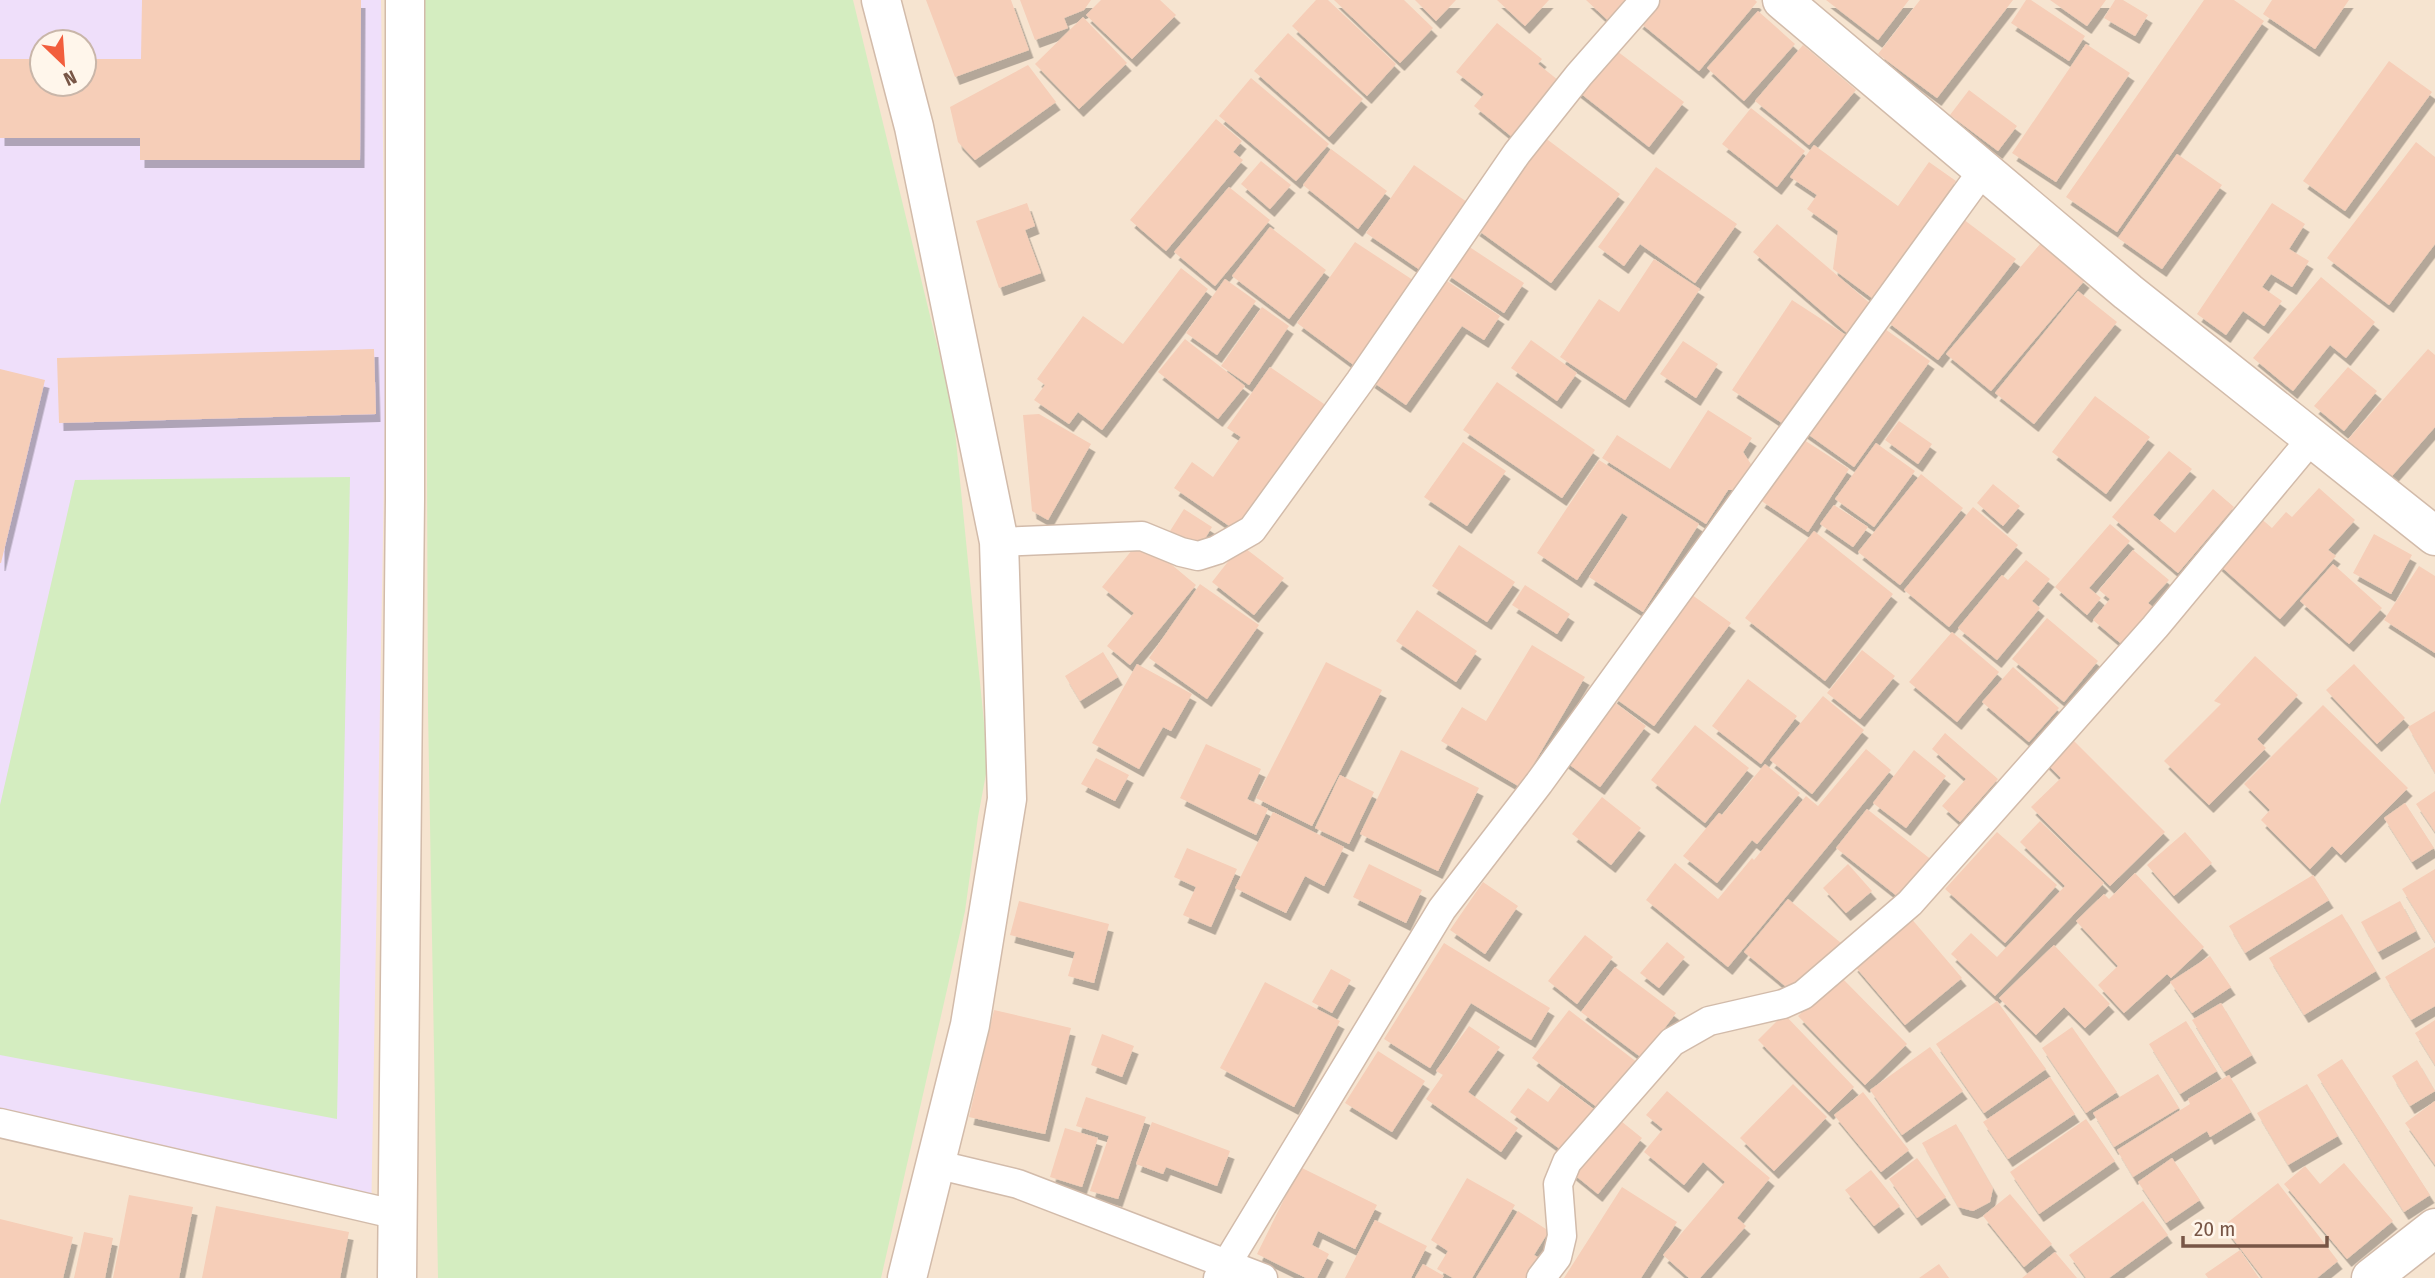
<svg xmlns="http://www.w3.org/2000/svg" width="2435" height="1278" font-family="'Fira Sans Condensed',sans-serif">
	<defs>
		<filter id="shadow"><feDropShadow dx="4.5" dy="8" stdDeviation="0" flood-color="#0004"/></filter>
	</defs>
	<rect width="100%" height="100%" fill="#fef2e2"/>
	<path fill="#f6e4d0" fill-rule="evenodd" d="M0 0H2435V1278H0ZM42 42H84V84H42Z"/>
	<path fill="#efdffa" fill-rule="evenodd" d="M0 0H381L386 360 371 1224 0 1134ZM42 42H84V84H42Z"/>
	<g fill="#d4edc0">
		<path d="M425 0H853L953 410 988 763 978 817 965 911 881 1278H438L428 710Z"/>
		<path d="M350 477 337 1119 0 1055V805L75 480Z"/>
	</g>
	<g fill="#f6ceb8" filter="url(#shadow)">
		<path d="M142 0H361L360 160H140V138H0V59H42V84H84V59H141Z"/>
		<path d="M926 0H1011L1029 50 955 77Z"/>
		<path d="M1020 0H1091L1084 10 1064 18 1068 28 1035 40Z"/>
		<path d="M1101 0H1160L1176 15 1132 59 1086 15Z"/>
		<path d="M1316 0H1328L1396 64 1367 96 1292 26Z"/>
		<path d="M1334 0H1404L1433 28 1400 63Z"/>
		<path d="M1415 0H1456L1436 21Z"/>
		<path d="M1497 0H1549L1525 26Z"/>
		<path d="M1586 0H1638L1614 26Z"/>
		<path d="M1655 0H1755L1757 2 1699 71 1638 21Z"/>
		<path d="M1826 0H1909L1878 40Z"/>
		<path d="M1920 0H2013L1937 98 1878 54Z"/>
		<path d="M2026 0H2031L2085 36 2069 61 2011 23Z"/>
		<path d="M2050 0H2106L2087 26Z"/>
		<path d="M2115 0H2123L2148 15 2135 36 2104 18Z"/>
		<path d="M2204 0H2234L2264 21 2117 232 2066 197Z"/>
		<path d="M2272 0H2349L2315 49 2263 14Z"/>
		<path d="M1758 11 1795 44 1744 101 1707 68Z"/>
		<path d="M1083 17 1127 63 1079 109 1035 64Z"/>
		<path d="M1497 23 1542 59 1538 64 1563 84 1517 141 1474 106 1484 94 1456 72Z"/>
		<path d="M1288 33 1363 99 1329 137 1254 71Z"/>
		<path d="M2086 44 2130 73 2056 182 2012 153Z"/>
		<path d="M1609 45 1684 102 1649 147 1575 89Z"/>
		<path d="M1803 45 1856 90 1809 145 1755 101Z"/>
		<path d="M2389 61 2432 92 2345 211 2303 181Z"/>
		<path d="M1028 65 1056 102 975 160 958 142 950 107Z"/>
		<path d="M1251 78 1329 144 1296 181 1219 116Z"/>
		<path d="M1969 90 2017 126 1998 151 1950 115Z"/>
		<path d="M1751 108 1805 151 1777 187 1722 144Z"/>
		<path d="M1216 119 1242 141 1233 152 1243 160 1166 251 1130 220Z"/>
		<path d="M1544 137 1620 194 1551 283 1475 228Z"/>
		<path d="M2416 142 2435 157V244L2389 305 2327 258Z"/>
		<path d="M1814 145 1898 206 1929 162 1956 181 1872 298 1833 269 1838 231 1807 209 1817 195 1790 177Z"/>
		<path d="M1331 149 1387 191 1358 229 1303 185Z"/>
		<path d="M2177 154 2222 185 2162 269 2118 238Z"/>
		<path d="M1261 161 1291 185 1270 209 1241 184Z"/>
		<path d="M1414 165 1467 202 1420 270 1366 233Z"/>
		<path d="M1656 167 1737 224 1695 283 1640 244 1624 266 1598 247Z"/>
		<path d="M1229 187 1270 220 1215 286 1174 252Z"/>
		<path d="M1027 203 1035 226 1025 230 1041 273 999 288 976 221Z"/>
		<path d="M2272 203 2305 224 2289 249 2309 261 2292 287 2271 274 2262 287 2282 301 2264 326 2243 311 2226 335 2197 314Z"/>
		<path d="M1963 219 2016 259 1938 360 1885 320Z"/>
		<path d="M1777 224 1872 305 1847 333 1753 252Z"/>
		<path d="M1270 227 1326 270 1289 319 1232 276Z"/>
		<path d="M1355 242 1419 284 1359 369 1297 323Z"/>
		<path d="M2041 243 2085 280 1991 391 1946 354Z"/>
		<path d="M1465 244 1524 283 1504 313 1445 273Z"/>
		<path d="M1654 259 1700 289 1625 400 1560 357 1599 299 1619 312Z"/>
		<path d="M1181 268 1208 289 1102 430 1078 412 1069 424 1034 400 1045 385 1037 379 1083 316 1123 344Z"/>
		<path d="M1441 277 1500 316 1484 340 1462 326 1406 405 1370 380Z"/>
		<path d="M2321 277 2375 322 2346 358 2330 345 2293 391 2253 358Z"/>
		<path d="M1225 279 1256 301 1217 355 1186 333Z"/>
		<path d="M2078 291 2117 322 2034 424 1995 393Z"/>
		<path d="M1792 300 1849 337 1788 427 1732 390Z"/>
		<path d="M1262 307 1289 326 1249 385 1221 366Z"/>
		<path d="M1878 324 1930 361 1854 467 1802 430Z"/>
		<path d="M1185 339 1245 386 1218 419 1158 372Z"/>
		<path d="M1531 340 1577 373 1557 401 1511 368Z"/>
		<path d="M1683 341 1718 364 1696 398 1660 374Z"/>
		<path d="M374 349 376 414 59 423 57 358Z"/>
		<path d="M2428 349 2435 355V427L2386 483 2343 445Z"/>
		<path d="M1270 367 1327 406 1238 532 1174 488 1192 462 1213 477 1241 437 1227 428Z"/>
		<path d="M2348 367 2377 391 2344 431 2314 406Z"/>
		<path d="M0 369 45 380 1 563H0Z"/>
		<path d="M1497 382 1595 450 1562 498 1463 430Z"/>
		<path d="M2095 396 2150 437 2106 494 2052 452Z"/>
		<path d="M1708 410 1752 438 1743 452 1756 472 1743 490H1728L1706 524 1602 458 1617 435 1670 469Z"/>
		<path d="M1039 414 1091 444 1048 520 1032 511 1023 415Z"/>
		<path d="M1899 421 1932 444 1918 464 1885 440Z"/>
		<path d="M1801 438 1849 469 1808 532 1760 500Z"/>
		<path d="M1463 442 1506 471 1467 526 1424 497Z"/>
		<path d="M1876 443 1915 471 1874 527 1835 499Z"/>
		<path d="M2169 451 2192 469 2153 515 2175 533 2213 489 2234 507 2178 573 2112 517Z"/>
		<path d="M1599 460 1699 524 1643 612 1589 577 1628 517 1622 513 1577 580 1537 553Z"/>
		<path d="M1921 474 1963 508 1900 585 1858 552Z"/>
		<path d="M1993 484 2020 506 2003 526 1977 503Z"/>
		<path d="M2319 488 2355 520 2328 550 2336 556 2280 619 2217 563 2258 516 2272 528 2286 512 2292 517Z"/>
		<path d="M1834 505 1868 527 1853 547 1820 524Z"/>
		<path d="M1973 507 2018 545 1949 627 1904 590Z"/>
		<path d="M1184 509 1212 527 1198 550 1170 531Z"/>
		<path d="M2110 524 2130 541 2089 588 2101 598 2087 615 2055 587Z"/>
		<path d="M1814 531 1893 594 1825 681 1745 618Z"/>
		<path d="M2374 534 2412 555 2391 594 2353 573Z"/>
		<path d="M1141 539 1196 585 1130 665 1107 646 1134 613 1102 587Z"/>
		<path d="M1241 545 1284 578 1254 615 1212 582Z"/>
		<path d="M1459 545 1515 582 1487 622 1432 586Z"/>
		<path d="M2133 550 2169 580 2148 603 2156 610 2125 647 2093 620 2110 599 2099 590Z"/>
		<path d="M2026 560 2050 579 2032 601 2040 608 1997 660 1958 628 2002 575 2008 580Z"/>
		<path d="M2333 564 2382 608 2349 644 2300 601Z"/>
		<path d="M2419 566 2435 576V653L2384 620Z"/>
		<path d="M1200 584 1259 625 1207 699 1149 658Z"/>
		<path d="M1525 585 1570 614 1557 634 1512 605Z"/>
		<path d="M1688 592 1731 623 1654 726 1612 696Z"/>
		<path d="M1417 610 1477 651 1456 682 1396 641Z"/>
		<path d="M2047 618 2098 661 2064 702 2012 659Z"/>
		<path d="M1952 632 1999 672 1957 722 1909 682Z"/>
		<path d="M1532 645 1585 677 1520 787 1441 741 1462 707 1486 721Z"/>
		<path d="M1862 650 1895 676 1860 719 1827 693Z"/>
		<path d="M1103 652 1118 677 1080 701 1065 676Z"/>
		<path d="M2255 656 2298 695 2257 739 2266 748 2209 805 2164 761 2221 704 2214 701Z"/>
		<path d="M1326 662 1382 690 1312 826 1256 798Z"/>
		<path d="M1137 664 1192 694 1171 731 1163 727 1139 769 1092 743Z"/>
		<path d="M2354 664 2405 718 2377 744 2326 690Z"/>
		<path d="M2013 667 2059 708 2029 742 1982 702Z"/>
		<path d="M1748 679 1797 716 1761 764 1712 726Z"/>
		<path d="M1823 696 1864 730 1812 794 1770 760Z"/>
		<path d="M1609 698 1646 726 1600 787 1563 760Z"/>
		<path d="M2323 705 2408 788 2341 855 2332 846 2310 869 2261 820 2270 810 2244 784Z"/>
		<path d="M2435 711V773L2408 727Z"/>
		<path d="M1695 725 1749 768 1705 823 1651 780Z"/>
		<path d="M1945 733 1998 779 1960 822 1942 806 1966 779 1932 749Z"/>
		<path d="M2067 734 2165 832 2110 886 2031 807 2061 778 2042 759Z"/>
		<path d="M1206 744 1261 769 1247 799 1268 809 1256 835 1180 798Z"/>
		<path d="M1866 749 1891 770 1728 967 1646 900 1675 863 1718 899 1752 858 1754 860 1806 796 1818 806Z"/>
		<path d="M1401 750 1479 788 1438 871 1360 834Z"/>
		<path d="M1914 750 1946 776 1906 828 1873 803Z"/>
		<path d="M1096 758 1129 775 1115 801 1081 784Z"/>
		<path d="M1765 764 1800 793 1757 844 1752 840 1717 883 1683 856 1719 813 1722 815Z"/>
		<path d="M1340 775 1374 792 1349 844 1315 828Z"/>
		<path d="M2435 791V832L2416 804Z"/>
		<path d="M1602 797 1641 828 1611 865 1572 834Z"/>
		<path d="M2405 803 2434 848 2412 862 2384 818Z"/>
		<path d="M1867 809 1933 861 1902 900 1836 848Z"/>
		<path d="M1273 812 1344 847 1324 886 1305 876 1286 913 1235 888Z"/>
		<path d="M2040 821 2104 883 1995 996 1951 954 1971 933 1997 957 2065 886 2020 842Z"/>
		<path d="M1997 832 2057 885 2005 943 1945 889Z"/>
		<path d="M2185 832 2212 863 2174 896 2147 865Z"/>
		<path d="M1187 848 1237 869 1211 927 1183 915 1196 887 1174 877Z"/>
		<path d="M1369 864 1422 890 1406 923 1353 897Z"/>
		<path d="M1848 864 1872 891 1846 913 1823 888Z"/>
		<path d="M2435 869V942L2402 889Z"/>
		<path d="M2135 873 2204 947 2171 978 2167 974 2124 1013 2098 985 2118 966 2076 921 2104 894 2109 899Z"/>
		<path d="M2313 875 2329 900 2245 953 2229 926Z"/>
		<path d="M1483 882 1518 906 1485 954 1450 930Z"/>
		<path d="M1788 899 1841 943 1803 988 1790 990 1744 952Z"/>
		<path d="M1019 901 1109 924 1094 983 1068 976 1075 952 1010 935Z"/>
		<path d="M2400 901 2416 931 2378 952 2361 922Z"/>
		<path d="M2342 914 2376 971 2304 1015 2269 958Z"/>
		<path d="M1910 917 1962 978 1905 1025 1853 964Z"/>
		<path d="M1585 935 1613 957 1577 1004 1548 981Z"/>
		<path d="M1667 942 1685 957 1659 988 1640 973Z"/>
		<path d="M1444 943 1550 1008 1531 1040 1471 1003 1430 1068 1384 1039Z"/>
		<path d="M2054 945 2110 1004 2085 1028 2064 1007 2036 1035 1999 998Z"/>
		<path d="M2435 947V1006L2411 1020 2385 977Z"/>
		<path d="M2210 956 2231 987 2192 1013 2170 982Z"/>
		<path d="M1615 967 1676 1013 1642 1058 1581 1012Z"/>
		<path d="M1331 969 1351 980 1332 1013 1312 1002Z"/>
		<path d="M1840 976 1907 1044 1865 1085 1798 1016Z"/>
		<path d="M1265 982 1340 1021 1294 1107 1220 1068Z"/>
		<path d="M1997 1001 2046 1069 1984 1113 1936 1044Z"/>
		<path d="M2221 1003 2252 1055 2224 1072 2192 1020Z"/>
		<path d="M994 1010 1071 1028 1045 1134 969 1117Z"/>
		<path d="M1569 1010 1642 1066 1606 1114 1532 1058Z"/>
		<path d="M1784 1014 1854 1087 1829 1112 1758 1040Z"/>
		<path d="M2435 1020V1065L2415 1033Z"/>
		<path d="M2186 1021 2217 1071 2180 1094 2149 1044Z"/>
		<path d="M1469 1026 1500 1047 1468 1092 1518 1128 1501 1152 1426 1099 1443 1075 1436 1071Z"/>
		<path d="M2072 1027 2117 1092 2086 1113 2042 1048Z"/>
		<path d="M1102 1034 1134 1046 1122 1077 1091 1065Z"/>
		<path d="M1930 1047 1963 1091 1902 1135 1870 1090Z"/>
		<path d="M1378 1051 1425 1081 1392 1132 1345 1103Z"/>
		<path d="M2342 1059 2430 1195 2404 1212 2317 1075Z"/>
		<path d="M2417 1060 2435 1091 2410 1106 2392 1076Z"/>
		<path d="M2158 1074 2179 1108 2114 1147 2093 1113Z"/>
		<path d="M2229 1075 2251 1112 2210 1137 2207 1131 2133 1177 2117 1150 2190 1104 2188 1099Z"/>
		<path d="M2050 1077 2075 1114 2008 1159 1983 1122Z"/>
		<path d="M1793 1084 1827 1117 1774 1171 1740 1138Z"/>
		<path d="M2307 1084 2338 1136 2288 1165 2257 1113Z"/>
		<path d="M1561 1085 1599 1113 1568 1155 1510 1112 1528 1088 1548 1102Z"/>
		<path d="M1667 1091 1770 1178 1737 1218 1746 1226 1700 1278H1689L1663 1255 1725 1182 1703 1162 1684 1185 1644 1152 1663 1129 1646 1115Z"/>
		<path d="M1863 1092 1909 1150 1881 1172 1834 1115Z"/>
		<path d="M1086 1097 1146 1117 1118 1199 1090 1191 1109 1136 1076 1126Z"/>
		<path d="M2435 1101V1165L2405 1123Z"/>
		<path d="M1616 1117 1642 1138 1598 1194 1571 1172Z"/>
		<path d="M2086 1119 2115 1161 2039 1214 2010 1172Z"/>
		<path d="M1152 1122 1230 1151 1217 1186 1166 1167 1163 1174 1136 1164Z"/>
		<path d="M1956 1124 1993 1188 1990 1202 1973 1211 1958 1207 1922 1143Z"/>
		<path d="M1065 1128 1098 1138 1082 1187 1050 1177Z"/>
		<path d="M1917 1158 1946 1197 1917 1218 1889 1179Z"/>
		<path d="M2172 1158 2200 1200 2166 1223 2138 1182Z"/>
		<path d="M2344 1163 2393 1221 2347 1259 2284 1184 2305 1166 2320 1184Z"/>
		<path d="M1300 1167 1377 1205 1355 1249 1318 1231 1312 1245 1329 1254 1317 1278H1306L1257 1254Z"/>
		<path d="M1871 1170 1900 1206 1874 1226 1845 1190Z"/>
		<path d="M1467 1178 1515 1205 1472 1278H1453L1437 1269 1448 1251 1431 1240Z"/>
		<path d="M2278 1183 2338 1261 2317 1278H2263L2223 1226Z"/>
		<path d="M1622 1187 1677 1222 1641 1278H1564Z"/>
		<path d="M2010 1194 2052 1244 2024 1267 1983 1216Z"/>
		<path d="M129 1195 193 1207 179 1278H113Z"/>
		<path d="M2143 1201 2168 1235 2109 1278H2086L2069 1255Z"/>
		<path d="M216 1206 349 1232 340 1278H202Z"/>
		<path d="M1518 1211 1549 1231 1534 1255 1545 1261 1535 1278H1476Z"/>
		<path d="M0 1219 73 1237 63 1278H0Z"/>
		<path d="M1375 1220 1427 1246 1411 1278H1345Z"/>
		<path d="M84 1232 113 1238 105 1278H74Z"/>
		<path d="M2240 1250 2259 1278H2208L2205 1274Z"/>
		<path d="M2055 1252 2077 1278H2022Z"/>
		<path d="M1423 1264 1444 1276 1442 1278H1415Z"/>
		<path d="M1939 1264 1949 1278H1919Z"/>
	</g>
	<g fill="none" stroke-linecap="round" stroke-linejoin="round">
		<defs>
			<g id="service">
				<path d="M999 542 1142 536 1181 552 1198 556 1217 550 1252 530 1360 381 1517 153 1579 75 1645 0"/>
				<path d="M0 1123 398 1215"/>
				<path d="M935 1164 1018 1184 1263 1278"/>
				<path d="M1218 1278 1442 909 1539 783 1984 169"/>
				<path d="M1541 1278 1557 1257 1562 1236 1558 1184 1567 1162 1672 1042 1709 1021 1783 1004 1803 995 1910 903 2155 627 2312 438"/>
			</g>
			<g id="minor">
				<path d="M881 0 914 127 999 542 1007 799 970 1025 907 1278"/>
				<path d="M1782 0 2128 292 2435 536"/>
				<path d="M397 1278 405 499V0"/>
				<path d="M2371 1278 2435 1228"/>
			</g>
		</defs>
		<use href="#service" stroke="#d2bbaa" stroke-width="31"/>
		<use href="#minor" stroke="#d2bbaa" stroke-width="41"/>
		<use href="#service" stroke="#fff" stroke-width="28"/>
		<use href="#minor" stroke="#fff" stroke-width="38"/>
	</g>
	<g transform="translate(63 63) rotate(155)"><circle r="33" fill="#fff6eb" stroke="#c9b6a9" stroke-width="2"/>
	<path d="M0-5L12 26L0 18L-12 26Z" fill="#f25e3d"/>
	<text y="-10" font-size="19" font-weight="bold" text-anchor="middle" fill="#785646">N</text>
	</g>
	<path d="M2183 1236v10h144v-10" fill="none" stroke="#785646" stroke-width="3.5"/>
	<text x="2194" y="1236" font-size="21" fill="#785646" stroke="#fff6eb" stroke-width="5" paint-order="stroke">20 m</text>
</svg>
